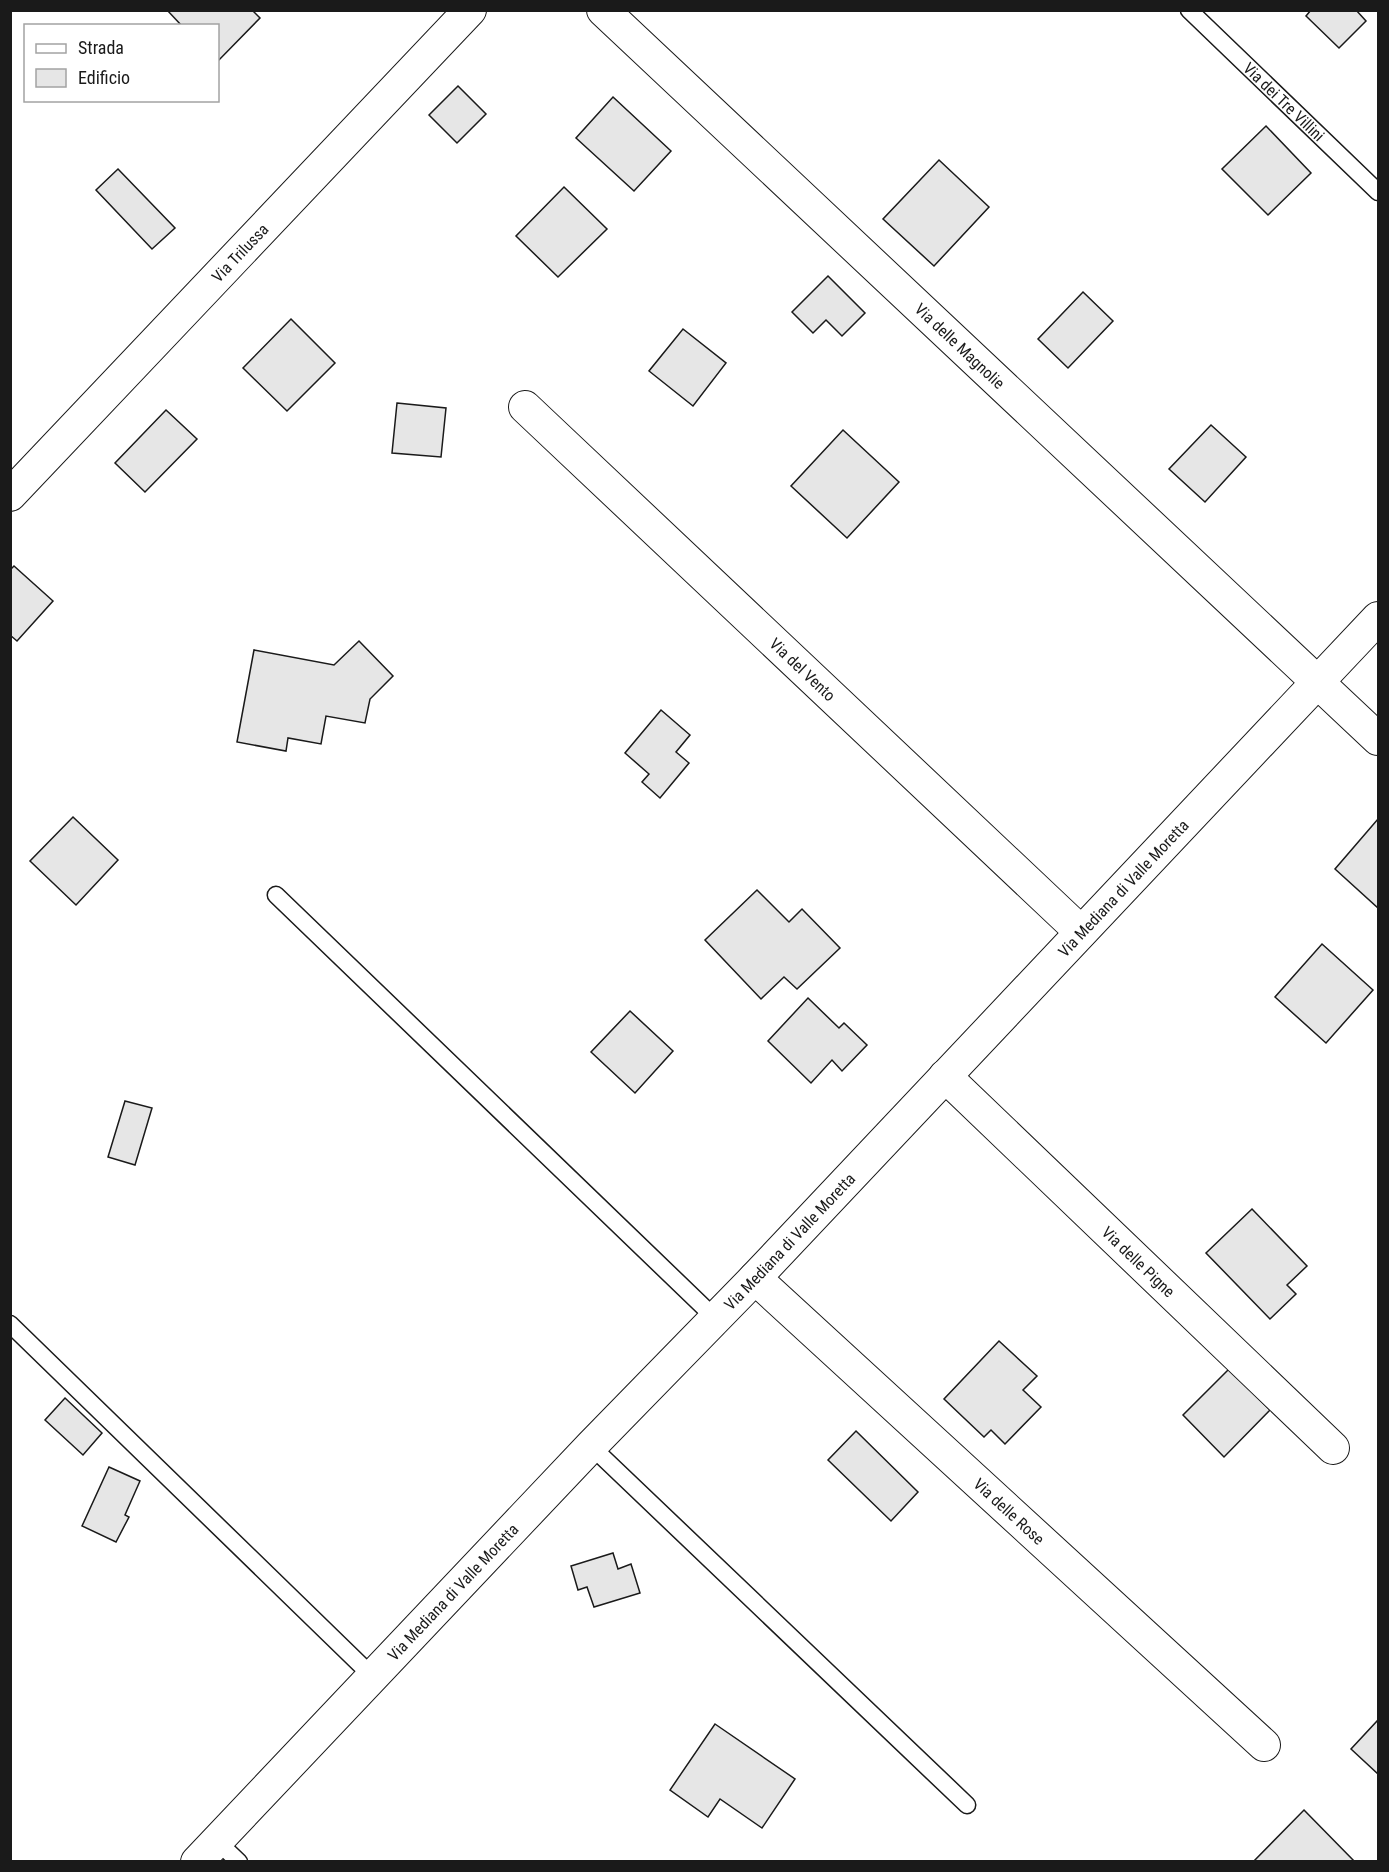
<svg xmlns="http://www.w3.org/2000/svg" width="1389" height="1872" font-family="'Roboto Condensed',sans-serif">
	<rect width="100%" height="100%" fill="#fff"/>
	<g fill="#e6e6e6" stroke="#1a1a1a" stroke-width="1.5">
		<path d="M167 10H252L260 18 218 61V26H182Z"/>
		<path d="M1311 10H1356L1366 21 1339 48 1306 16Z"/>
		<path d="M458 86 486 114 457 143 429 115Z"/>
		<path d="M613 97 671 151 634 191 576 138Z"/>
		<path d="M1266 126 1311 173 1268 215 1222 169Z"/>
		<path d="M939 160 989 207 934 266 883 219Z"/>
		<path d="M118 169 175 228 152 249 96 190Z"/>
		<path d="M564 187 607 229 558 277 516 236Z"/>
		<path d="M828 276 865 313 842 336 826 320 813 333 792 312Z"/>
		<path d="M1083 292 1113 321 1068 368 1038 339Z"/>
		<path d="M291 319 335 363 287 411 243 368Z"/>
		<path d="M683 329 726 363 693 406 649 371Z"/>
		<path d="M397 403 446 408 441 457 392 453Z"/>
		<path d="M166 410 197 439 145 492 115 463Z"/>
		<path d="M1211 425 1246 457 1205 502 1169 469Z"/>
		<path d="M843 430 899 482 847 538 791 486Z"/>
		<path d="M14 566 53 601 17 641 10 635V570Z"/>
		<path d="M359 641 393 676 370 699 365 723 326 716 321 744 288 738 286 751 237 742 254 650 334 665Z"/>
		<path d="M661 710 690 735 676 752 689 763 660 798 642 782 649 774 625 753Z"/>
		<path d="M73 817 118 860 76 905 30 861Z"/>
		<path d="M1378 819V908L1335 869Z"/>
		<path d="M757 890 789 922 802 909 840 948 797 989 784 977 761 999 705 940Z"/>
		<path d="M1322 944 1373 990 1326 1043 1275 997Z"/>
		<path d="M808 998 839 1028 844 1023 867 1045 842 1071 832 1060 811 1083 768 1041Z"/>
		<path d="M630 1011 673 1051 635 1093 591 1052Z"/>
		<path d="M125 1101 152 1108 135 1165 108 1157Z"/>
		<path d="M1252 1209 1307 1266 1287 1285 1296 1294 1270 1319 1206 1253Z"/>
		<path d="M999 1341 1037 1376 1023 1390 1041 1407 1005 1444 991 1430 984 1437 944 1399Z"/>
		<path d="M1229 1369 1270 1410 1224 1457 1183 1415Z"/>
		<path d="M65 1398 102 1433 83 1455 45 1420Z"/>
		<path d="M856 1431 918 1492 891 1521 828 1460Z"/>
		<path d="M109 1467 140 1481 125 1515 129 1517 116 1542 82 1526Z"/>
		<path d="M613 1553 618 1569 631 1564 640 1593 594 1607 587 1587 578 1590 571 1566Z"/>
		<path d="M1378 1720V1774L1351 1749Z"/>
		<path d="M715 1724 795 1779 762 1828 720 1799 708 1817 670 1790Z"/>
		<path d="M1304 1810 1355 1862H1253Z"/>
	</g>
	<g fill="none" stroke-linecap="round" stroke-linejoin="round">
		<defs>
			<g id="lane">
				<path id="s1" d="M1189 10 1378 192"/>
				<path d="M276 895 715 1318"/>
				<path d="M10 1324 372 1676"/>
				<path d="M591 1446 967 1805"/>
				<path d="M217 1841 239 1862"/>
			</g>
			<g id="street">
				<path id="s2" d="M603 10 1378 739"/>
				<path id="s3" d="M525 407 1081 932"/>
				<path id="s4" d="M10 495 470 10"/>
				<path id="s5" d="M945 1076 1333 1448"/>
				<path id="s6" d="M755 1278 1264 1745"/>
				<path id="s7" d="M197 1862 591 1446 755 1278 1378 618"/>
			</g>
		</defs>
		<use href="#lane" stroke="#1a1a1a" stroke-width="19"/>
		<use href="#street" stroke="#1a1a1a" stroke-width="34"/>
		<use href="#lane" stroke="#fff" stroke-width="16"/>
		<use href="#street" stroke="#fff" stroke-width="32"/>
	</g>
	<g text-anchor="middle" stroke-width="4.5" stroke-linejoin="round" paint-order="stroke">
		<g font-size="16" fill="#1a1a1a" stroke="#fff">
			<text dy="6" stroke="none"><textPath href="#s1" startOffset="132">Via dei Tre Villini</textPath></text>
			<text dy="6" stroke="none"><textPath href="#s4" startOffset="334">Via Trilussa</textPath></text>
			<text dy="6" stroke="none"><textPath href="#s2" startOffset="490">Via delle Magnolie</textPath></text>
			<text dy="6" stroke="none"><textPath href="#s3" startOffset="382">Via del Vento</textPath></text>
			<text dy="6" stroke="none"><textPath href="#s7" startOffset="1344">Via Mediana di Valle Moretta</textPath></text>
			<text dy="6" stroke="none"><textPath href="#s7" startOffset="858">Via Mediana di Valle Moretta</textPath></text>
			<text dy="6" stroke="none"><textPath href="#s5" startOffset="268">Via delle Pigne</textPath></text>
			<text dy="6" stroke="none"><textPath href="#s6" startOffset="345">Via delle Rose</textPath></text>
			<text dy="6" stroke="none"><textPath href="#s7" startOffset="372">Via Mediana di Valle Moretta</textPath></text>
		</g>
	</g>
	<rect width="1389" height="1872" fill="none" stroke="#1a1a1a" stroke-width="24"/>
	<rect x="24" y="24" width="195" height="78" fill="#ffffff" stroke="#a3a3a3" stroke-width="1.5"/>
	<rect x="36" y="44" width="30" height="9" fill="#ffffff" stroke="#a3a3a3" stroke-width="1.5"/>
	<text x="78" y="54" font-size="18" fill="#1a1a1a">Strada</text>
	<rect x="36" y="69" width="30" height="18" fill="#e6e6e6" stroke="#a3a3a3" stroke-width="1.5"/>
	<text x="78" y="84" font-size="18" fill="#1a1a1a">Edificio</text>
</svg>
